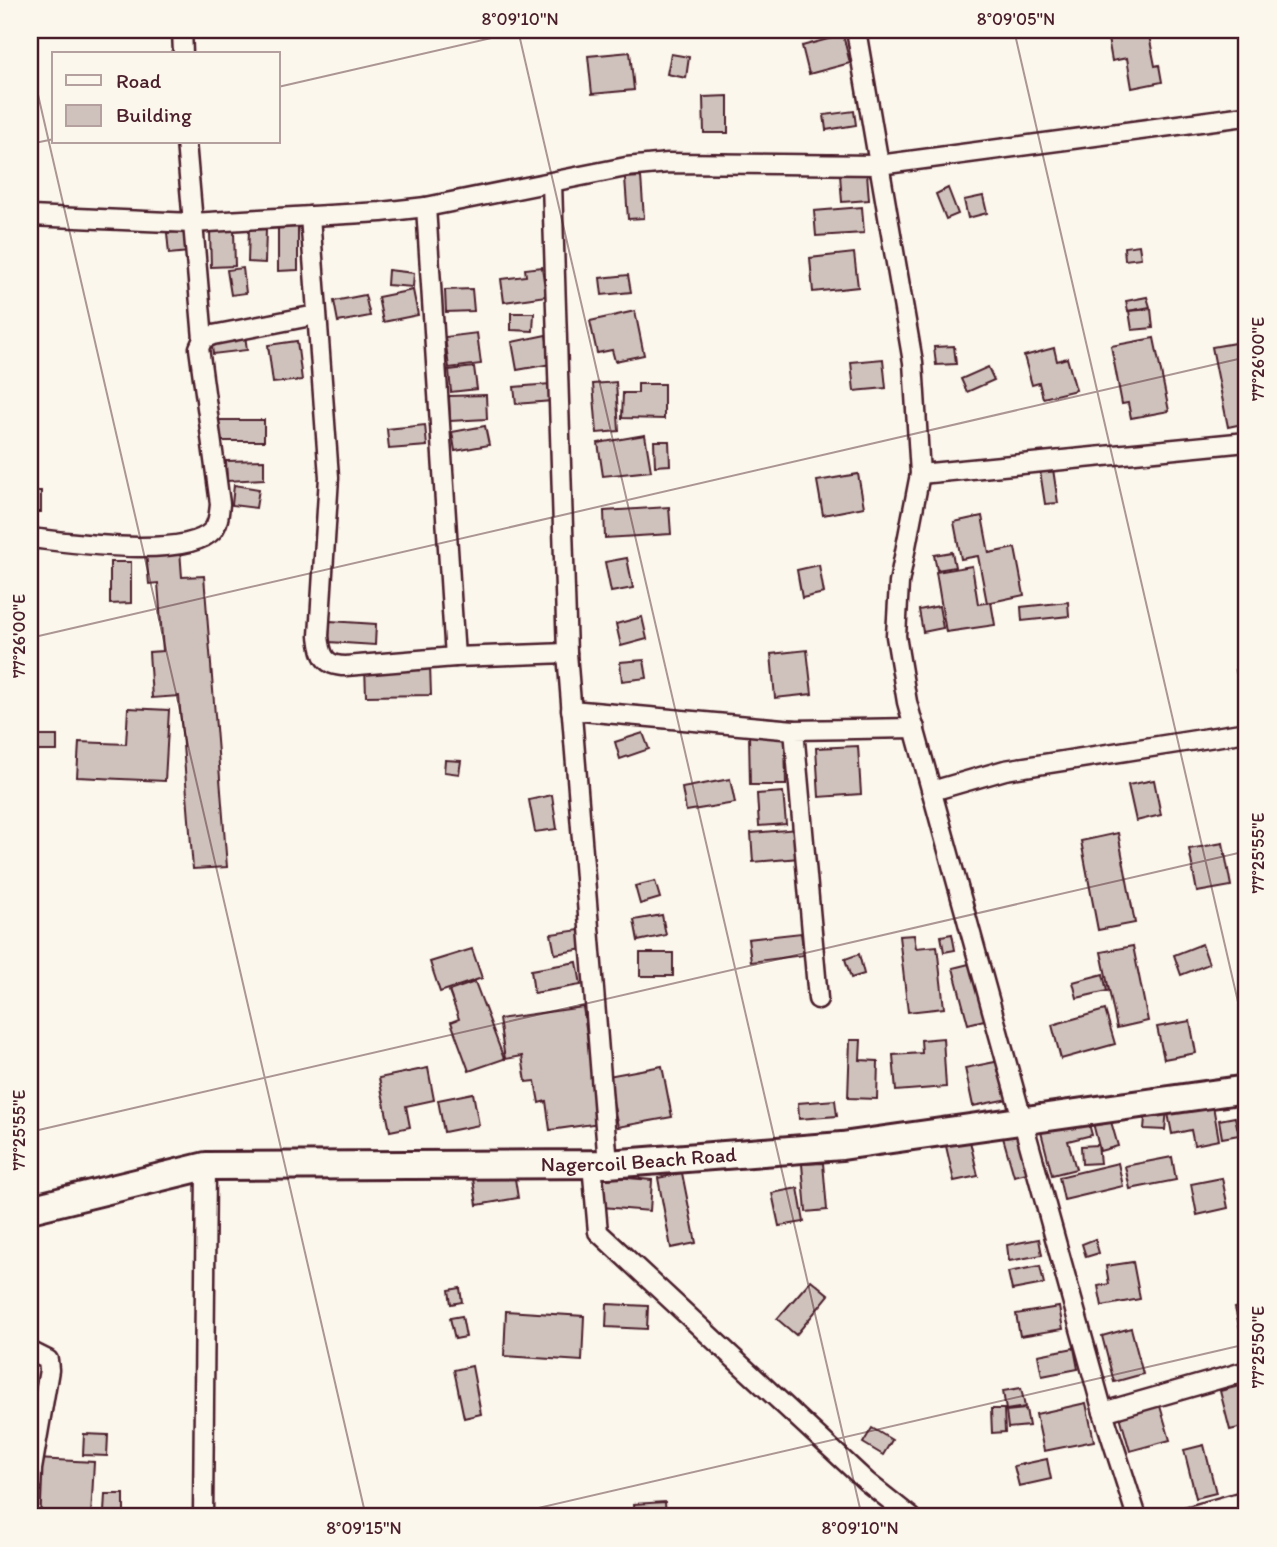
<svg xmlns="http://www.w3.org/2000/svg" width="1277" height="1547" font-family="Itim,sans-serif">
	<rect width="100%" height="100%" fill="#fbf7ec"/>
	<filter id="ink" filterUnits="userSpaceOnUse"><feTurbulence type="fractalNoise" baseFrequency=".0143" numOctaves="2"/><feDisplacementMap in="SourceGraphic" scale="14" xChannelSelector="R" yChannelSelector="G"/><feConvolveMatrix kernelMatrix="1 2 1 2 8 2 1 2 1" color-interpolation-filters="sRGB"/></filter>
	<g filter="url(#ink)">
		<g fill="#cfc2bc" stroke="#4a1f2b" stroke-width="2">
			<path d="M1123 30H1148L1155 66 1159 65 1162 82 1132 88 1127 58 1112 61 1107 33Z"/>
			<path d="M843 35 850 63 809 74 802 46Z"/>
			<path d="M630 52 634 90 592 94 588 56Z"/>
			<path d="M671 54 689 57 686 78 667 74Z"/>
			<path d="M728 96V133H704L703 97Z"/>
			<path d="M854 111 856 125 826 130 824 115Z"/>
			<path d="M867 173 869 200 842 202 840 174Z"/>
			<path d="M641 177 644 218 628 219 625 178Z"/>
			<path d="M948 188 958 214 946 219 936 194Z"/>
			<path d="M983 196 987 213 968 218 964 200Z"/>
			<path d="M862 207 864 233 816 236 814 211Z"/>
			<path d="M278 227H298V270L278 271Z"/>
			<path d="M249 228 266 229 265 263 248 262Z"/>
			<path d="M188 231 189 252 169 254 167 233Z"/>
			<path d="M210 231H234L235 266 211 267Z"/>
			<path d="M1139 245 1141 258 1125 260 1124 247Z"/>
			<path d="M854 253 858 287 813 292 810 258Z"/>
			<path d="M542 267 546 296 504 302 501 279 526 276 525 269Z"/>
			<path d="M243 268 246 293 231 295 227 270Z"/>
			<path d="M388 270 414 273 413 287 387 285Z"/>
			<path d="M628 275 631 292 602 295 600 278Z"/>
			<path d="M472 289 474 311 446 312 445 290Z"/>
			<path d="M413 290 418 315 383 322 378 297Z"/>
			<path d="M365 295 370 316 338 322 334 301Z"/>
			<path d="M1147 297 1150 307 1128 311 1126 301Z"/>
			<path d="M1151 309 1153 328 1132 330 1129 311Z"/>
			<path d="M635 311 644 355 615 361 612 350 597 353 590 321Z"/>
			<path d="M511 313H534L533 331 511 330Z"/>
			<path d="M477 333 481 364 449 368 445 337Z"/>
			<path d="M245 335 247 350 213 354 211 339Z"/>
			<path d="M546 335 551 364 517 370 512 342Z"/>
			<path d="M1154 338 1169 411 1131 418 1128 403 1122 404 1111 346Z"/>
			<path d="M297 341 302 380 273 383 268 345Z"/>
			<path d="M1235 343 1247 400V423L1228 427 1212 347Z"/>
			<path d="M954 346 956 364 936 365 934 347Z"/>
			<path d="M1054 348 1057 361 1067 358 1076 390 1043 398 1039 383 1032 385 1024 356Z"/>
			<path d="M883 359 886 388 854 391 851 362Z"/>
			<path d="M474 367 477 389 451 392 449 370Z"/>
			<path d="M988 367 994 380 967 392 961 379Z"/>
			<path d="M616 382 619 431 597 433 593 384Z"/>
			<path d="M550 384 552 401 516 404 514 387Z"/>
			<path d="M638 384H664V419L622 418 623 393H638Z"/>
			<path d="M486 395 487 419 450 421 449 396Z"/>
			<rect x="219" y="420" width="45" height="21"/>
			<path d="M425 425 427 446 389 449 387 429Z"/>
			<path d="M485 426 489 445 455 451 452 432Z"/>
			<path d="M645 435 651 471 603 476 598 443Z"/>
			<path d="M654 441H669L670 465 655 466Z"/>
			<path d="M264 460V479L227 481 226 461Z"/>
			<path d="M1053 469 1058 503 1045 504 1040 471Z"/>
			<path d="M858 474 864 507 823 515 817 481Z"/>
			<path d="M234 485 259 489 256 508 232 505Z"/>
			<rect x="30" y="491" width="11" height="21"/>
			<path d="M669 507 671 534 605 538 604 511Z"/>
			<path d="M982 516 989 553 1015 548 1024 595 987 603 978 556 961 559 954 522Z"/>
			<path d="M180 550 182 577 204 576 227 867 193 869 179 696 152 698 149 652 163 651 158 583 149 584 146 552Z"/>
			<path d="M952 552 955 567 937 570 934 555Z"/>
			<path d="M627 558 633 588 611 592 605 562Z"/>
			<path d="M110 562H131V603L110 604Z"/>
			<path d="M819 565 824 593 802 598 797 570Z"/>
			<path d="M972 566 978 604 991 602 995 625 946 632 936 572Z"/>
			<path d="M1068 602 1069 616 1022 621 1021 607Z"/>
			<path d="M939 606 943 628 923 632 919 610Z"/>
			<path d="M642 617 647 639 621 646 616 624Z"/>
			<path d="M330 621 376 624 375 645 329 642Z"/>
			<path d="M807 650 812 694 775 698 771 654Z"/>
			<path d="M644 660 647 678 622 681 620 662Z"/>
			<path d="M430 665 431 695 366 696 365 666Z"/>
			<path d="M1247 668V697L1242 698 1236 670Z"/>
			<path d="M128 708 169 710 165 781 77 777 79 742 126 744Z"/>
			<path d="M643 733 649 749 620 759 615 742Z"/>
			<path d="M785 733 786 785H750L749 734Z"/>
			<rect x="32" y="736" width="25" height="15"/>
			<path d="M858 746 861 794 819 797 816 748Z"/>
			<path d="M445 760 461 761 459 774 444 772Z"/>
			<path d="M730 779 735 803 686 811 682 788Z"/>
			<path d="M1154 780 1161 815 1136 821 1128 785Z"/>
			<path d="M783 792 786 824 759 826 757 794Z"/>
			<path d="M552 795 557 829 535 832 529 800Z"/>
			<path d="M798 829 799 858 753 862 751 833Z"/>
			<path d="M1118 833 1135 923 1098 930 1081 841Z"/>
			<path d="M1223 843 1231 886 1197 892 1189 849Z"/>
			<path d="M655 881 660 898 640 904 635 886Z"/>
			<path d="M662 915 666 935 638 941 634 920Z"/>
			<path d="M579 930 583 949 555 954 551 934Z"/>
			<path d="M801 933 804 955 751 962 748 939Z"/>
			<path d="M952 934 955 950 944 952 941 936Z"/>
			<path d="M914 935 916 948 937 946 944 1008 908 1012 899 936Z"/>
			<path d="M1202 944 1209 964 1181 975 1174 955Z"/>
			<path d="M1133 946 1148 1021 1117 1028 1101 952Z"/>
			<path d="M472 949 482 978 440 992 430 962Z"/>
			<rect x="640" y="953" width="33" height="23"/>
			<path d="M859 954 864 974 851 978 845 959Z"/>
			<path d="M577 962 581 985 534 993 531 970Z"/>
			<path d="M977 962 992 1018 968 1024 953 968Z"/>
			<path d="M1103 974 1107 991 1077 998 1073 982Z"/>
			<path d="M475 982 504 1059 469 1071 451 1022 459 1019 449 991Z"/>
			<path d="M583 1007 600 1123 550 1130 546 1101 539 1103 535 1081 526 1082 522 1056 505 1059 499 1019Z"/>
			<path d="M1105 1010 1115 1044 1061 1059 1052 1025Z"/>
			<path d="M1190 1021 1196 1053 1164 1059 1157 1027Z"/>
			<path d="M943 1038 946 1087 896 1091 893 1055 922 1053 921 1040Z"/>
			<path d="M850 1040H861L860 1060 878 1061 877 1099 848 1098Z"/>
			<path d="M1000 1061 1008 1099 973 1106 965 1068Z"/>
			<path d="M662 1066 672 1117 618 1127 608 1076Z"/>
			<path d="M428 1068 434 1100 406 1106 410 1127 390 1131 379 1078Z"/>
			<path d="M473 1093 479 1125 444 1132 438 1100Z"/>
			<path d="M835 1100 837 1116 799 1119 798 1103Z"/>
			<path d="M1212 1100 1219 1140 1194 1145 1191 1130 1172 1134 1167 1108Z"/>
			<path d="M1146 1107 1167 1109 1165 1130 1144 1129Z"/>
			<path d="M1235 1117 1239 1135 1222 1138 1219 1120Z"/>
			<path d="M1110 1118 1118 1146 1100 1151 1093 1123Z"/>
			<path d="M1088 1120 1092 1135 1068 1141 1076 1169 1052 1175 1041 1132Z"/>
			<path d="M1023 1129 1035 1171 1014 1176 1002 1134Z"/>
			<path d="M970 1141 978 1176 954 1181 946 1146Z"/>
			<path d="M1098 1145 1100 1163 1082 1164 1081 1146Z"/>
			<path d="M1172 1157 1176 1180 1130 1189 1125 1166Z"/>
			<path d="M823 1163 827 1210 806 1212 802 1164Z"/>
			<path d="M1118 1163 1123 1186 1064 1200 1059 1177Z"/>
			<path d="M514 1172 518 1198 477 1205 473 1179Z"/>
			<path d="M682 1173 696 1243 671 1248 658 1178Z"/>
			<path d="M604 1176 652 1180 650 1211 602 1207Z"/>
			<path d="M1222 1178 1228 1208 1197 1215 1191 1184Z"/>
			<path d="M798 1188 804 1222 779 1226 772 1193Z"/>
			<path d="M1039 1239 1042 1255 1009 1261 1007 1245Z"/>
			<path d="M1095 1239 1099 1253 1086 1257 1082 1244Z"/>
			<path d="M1133 1262 1140 1299 1102 1306 1098 1286 1109 1284 1106 1266Z"/>
			<path d="M1040 1266 1044 1284 1012 1290 1008 1272Z"/>
			<path d="M811 1280 829 1295 796 1335 777 1319Z"/>
			<path d="M460 1288 462 1302 451 1304 449 1290Z"/>
			<path d="M607 1304 648 1306 647 1329 606 1327Z"/>
			<path d="M1247 1305V1336L1242 1337 1235 1308Z"/>
			<path d="M1059 1307 1063 1329 1020 1336 1016 1314Z"/>
			<path d="M506 1311 584 1316 582 1361 504 1356Z"/>
			<path d="M462 1316 466 1337 455 1339 450 1318Z"/>
			<path d="M1131 1328 1143 1374 1114 1382 1102 1336Z"/>
			<path d="M1074 1348 1078 1369 1042 1376 1038 1355Z"/>
			<path d="M472 1366 481 1414 464 1418 454 1370Z"/>
			<path d="M1247 1384V1426L1230 1430 1220 1391Z"/>
			<path d="M1021 1388 1025 1407 1006 1410 1003 1391Z"/>
			<path d="M1086 1403 1094 1441 1044 1451 1036 1414Z"/>
			<path d="M1160 1406 1170 1440 1130 1451 1120 1416Z"/>
			<path d="M991 1409H1004L1005 1432 992 1433Z"/>
			<path d="M1026 1409 1029 1426 1008 1428 1006 1411Z"/>
			<path d="M872 1428 892 1440 883 1455 863 1443Z"/>
			<path d="M84 1434 108 1435 107 1456 83 1455Z"/>
			<path d="M1204 1445 1216 1493 1196 1498 1184 1450Z"/>
			<path d="M36 1459 94 1462 91 1517 33 1515Z"/>
			<path d="M1047 1459 1051 1479 1019 1486 1014 1466Z"/>
			<path d="M105 1494H124V1513H104Z"/>
			<path d="M665 1502 666 1517H635L634 1504Z"/>
			<path d="M192 1511 193 1517H140V1513Z"/>
		</g>
		<g fill="none" stroke-linecap="round" stroke-linejoin="round">
			<defs>
				<g id="street">
					<path d="M182 30 183 54"/>
					<path d="M856 30 913 362 920 474 899 583 896 636 907 702 1103 1412 1137 1517"/>
					<path d="M186 142 203 339"/>
					<path d="M552 183 567 653 608 1164"/>
					<path d="M426 207 455 657"/>
					<path d="M30 216 192 223 381 212 426 207 626 167 668 163 879 165 1245 116"/>
					<path d="M310 216 329 477 319 636C321 655 324 666 346 666L455 657 567 653"/>
					<path d="M920 474 1247 442"/>
					<path d="M30 538C68 542 187 560 213 530 219 522 219 513 220 504L199 348 203 339 213 335 316 315"/>
					<path d="M571 710 794 730"/>
					<path d="M932 791 1005 770 1247 732"/>
					<path d="M818 999 794 730 915 728"/>
					<path d="M592 1164 598 1232 867 1482 911 1517"/>
					<path d="M30 1351 48 1360 49 1370 32 1469 30 1514"/>
					<path d="M1103 1412 1247 1371"/>
					<path d="M203 1517 206 1166"/>
					<path d="M1186 1517 1247 1500"/>
				</g>
				<g id="secondary">
					<path id="s1" d="M30 1209 206 1166 608 1164 842 1146 1247 1089"/>
				</g>
			</defs>
			<use href="#street" stroke="#4a1f2b" stroke-width="23"/>
			<use href="#secondary" stroke="#4a1f2b" stroke-width="32"/>
			<use href="#street" stroke="#fbf7ec" stroke-width="18"/>
			<use href="#secondary" stroke="#fbf7ec" stroke-width="26"/>
		</g>
	</g>
	<path fill="none" stroke="#4a1f2b" stroke-width="2" stroke-opacity="0.45" d="M518 30 862 1517M1014 30 1247 1041M30 60 366 1517M278 87 526 30M30 144 54 139M30 638 1247 357M30 1132 1247 851M499 1517 1247 1344"/>
	<g text-anchor="middle" stroke-width="7" stroke-linejoin="round" paint-order="stroke">
		<g font-size="21" fill="#4a1f2b" stroke="#fbf7ec">
			<text dy="7" stroke="none"><textPath href="#s1" startOffset="614">Nagercoil Beach Road</textPath></text>
		</g>
	</g>
	<rect width="1277" height="1547" fill="none" stroke="#fbf7ec" stroke-width="77"/>
	<rect x="52" y="52" width="228" height="91" fill="#fbf7ec" stroke="#b4a19f" stroke-width="2"/>
	<rect x="66" y="75" width="35" height="10" fill="#fbf7ec" stroke="#b4a19f" stroke-width="2"/>
	<text x="116" y="88" font-size="21" fill="#4a1f2b">Road</text>
	<rect x="66" y="105" width="35" height="21" fill="#cfc2bc" stroke="#b4a19f" stroke-width="2"/>
	<text x="116" y="122" font-size="21" fill="#4a1f2b">Building</text>
	<rect x="38" y="38" width="1200" height="1470" fill="none" stroke="#4a1f2b" stroke-width="2.5"/>
	<g font-size="18" text-anchor="middle" fill="#4a1f2b">
		<text x="520" y="25">8°09'10"N</text>
		<text x="1016" y="25">8°09'05"N</text>
		<text transform="translate(1258 359) rotate(-90)" y="6">77°26'00"E</text>
		<text transform="translate(19 636) rotate(-90)" y="6">77°26'00"E</text>
		<text transform="translate(1258 853) rotate(-90)" y="6">77°25'55"E</text>
		<text transform="translate(19 1130) rotate(-90)" y="6">77°25'55"E</text>
		<text transform="translate(1258 1347) rotate(-90)" y="6">77°25'50"E</text>
		<text x="364" y="1534">8°09'15"N</text>
		<text x="860" y="1534">8°09'10"N</text>
	</g>
</svg>
